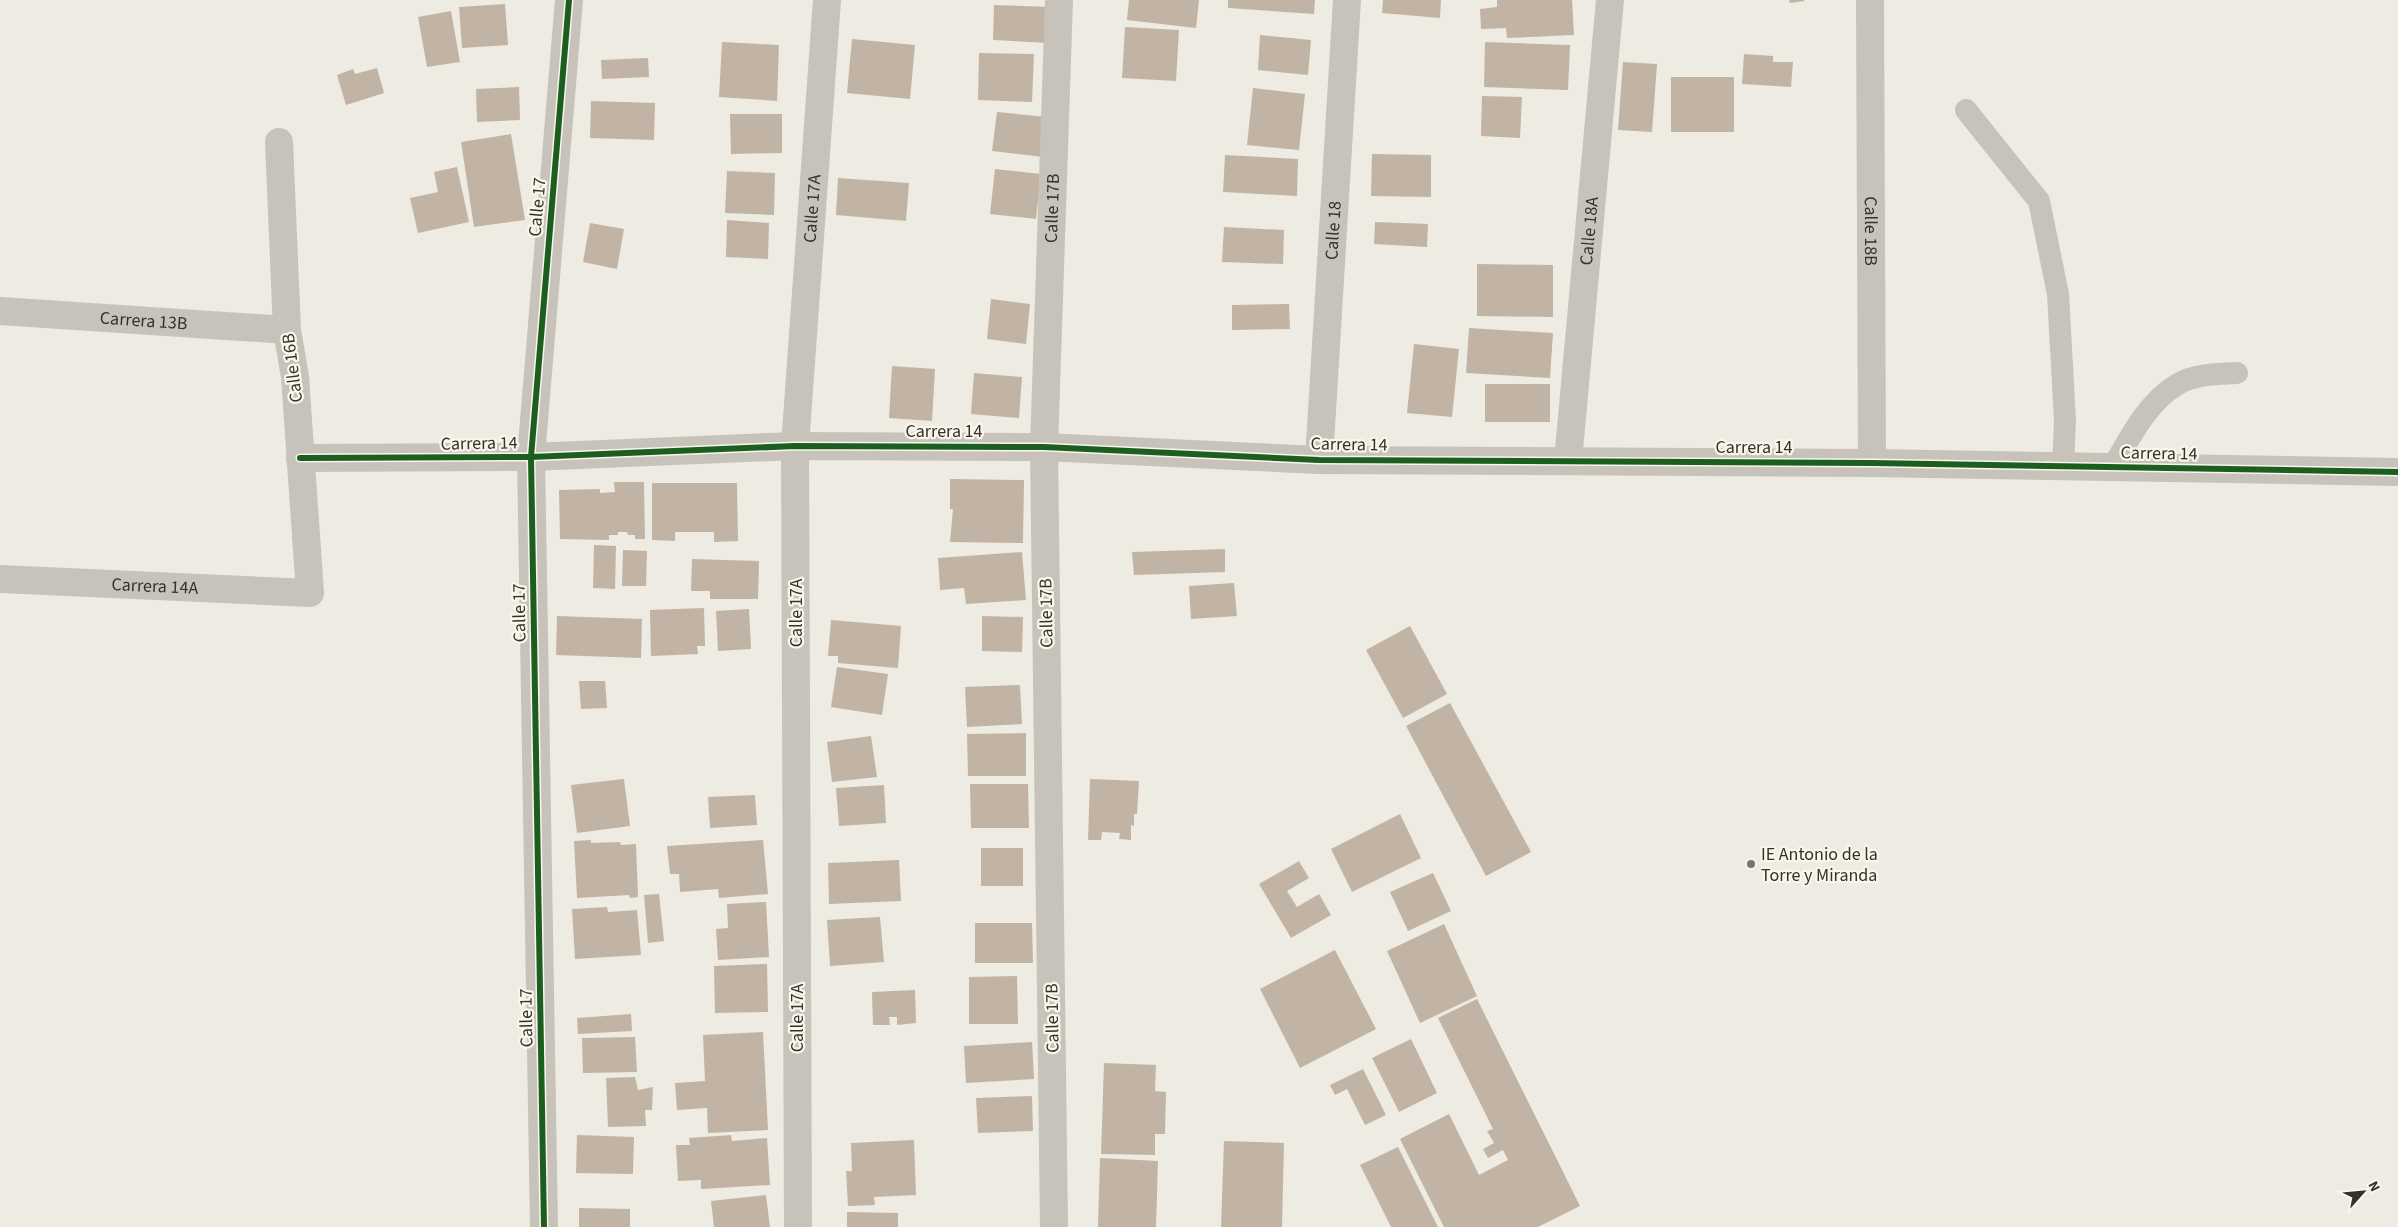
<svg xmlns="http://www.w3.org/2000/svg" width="2398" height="1227" font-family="'Source Sans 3',sans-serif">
	<rect width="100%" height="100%" fill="#eeebe2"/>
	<g fill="#c1b4a4">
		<path d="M1129 0H1199L1196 28 1127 20Z"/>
		<path d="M1228 0H1315L1314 14 1228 8Z"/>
		<path d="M1383 0H1441L1440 18 1382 13Z"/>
		<path d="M1497 0H1572L1574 35 1507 38 1506 28 1481 29 1480 9 1497 7Z"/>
		<path d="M1789 0H1804V1L1790 3Z"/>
		<path d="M505 4 508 45 462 48 459 7Z"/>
		<path d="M994 5 1050 7 1049 43 993 40Z"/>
		<path d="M451 11 460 62 427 67 418 17Z"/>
		<path d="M1125 27 1179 30 1176 81 1122 78Z"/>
		<path d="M1260 35 1311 40 1308 75 1258 70Z"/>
		<path d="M852 39 915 45 910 99 847 93Z"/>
		<path d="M722 42 779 45 777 101 719 97Z"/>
		<path d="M1485 42 1570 45 1568 90 1484 87Z"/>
		<path d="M979 53 1034 54 1032 102 978 100Z"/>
		<path d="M1744 54 1773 56V62H1793L1791 87 1742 84Z"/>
		<path d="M648 58 649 77 602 79 601 60Z"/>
		<path d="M1623 62 1657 64 1652 132 1618 130Z"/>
		<path d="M377 68 384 93 346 105 337 75 353 69 355 74Z"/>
		<rect x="1671" y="77" width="63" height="55"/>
		<path d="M519 87 520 120 477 122 476 89Z"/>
		<path d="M1253 88 1305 94 1299 150 1247 145Z"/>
		<path d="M1482 96 1522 97 1520 138 1481 136Z"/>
		<path d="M591 101 655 103 654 140 590 138Z"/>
		<path d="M997 112 1047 117 1043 157 992 151Z"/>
		<path d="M730 114H782V153L731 154Z"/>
		<path d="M511 134 525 220 474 227 461 142Z"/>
		<path d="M1372 154 1431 155V197L1371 196Z"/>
		<path d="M1225 155 1298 159 1297 196 1223 192Z"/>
		<path d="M457 167 469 222 418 233 410 198 438 192 434 172Z"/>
		<path d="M995 169 1041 174 1036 219 990 214Z"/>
		<path d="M727 171 775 173 774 215 725 213Z"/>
		<path d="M838 178 909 183 906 221 836 215Z"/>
		<path d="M727 220 769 223 768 259 726 257Z"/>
		<path d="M1375 222 1428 224 1427 247 1374 244Z"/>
		<path d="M590 223 624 229 617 269 583 262Z"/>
		<path d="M1224 227 1284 230 1283 264 1222 262Z"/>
		<path d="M1477 264 1553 265V317L1477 316Z"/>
		<path d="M991 299 1030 304 1026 344 987 339Z"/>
		<path d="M1289 304 1290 329 1232 330V305Z"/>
		<path d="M1469 328 1553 333 1550 378 1466 373Z"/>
		<path d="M1414 344 1459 349 1452 417 1407 413Z"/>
		<path d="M892 366 935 369 932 421 889 418Z"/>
		<path d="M974 373 1022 377 1019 418 971 414Z"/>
		<rect x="1485" y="384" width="65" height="38"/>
		<path d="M950 479 1024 480 1023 543 950 542 953 509H950Z"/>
		<path d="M614 482H644L645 539H635V535H628L627 532H618V535H609V540L560 539 559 490 600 489V493L615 492Z"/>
		<path d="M652 483H737L738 541 714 542V532H675V541L652 540Z"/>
		<path d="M594 545 616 546 615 589 593 588Z"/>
		<path d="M1225 549V572L1134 575 1132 552Z"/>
		<path d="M623 550 647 551 646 586H622Z"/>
		<path d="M1022 552 1026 600 966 604 964 588 940 590 938 558Z"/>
		<path d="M692 559 759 561 758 599H710V591H691Z"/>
		<path d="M1234 583 1237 616 1191 619 1189 586Z"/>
		<path d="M704 608 705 646H697L698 654 651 656 650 610Z"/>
		<path d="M749 609 751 649 718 651 716 611Z"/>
		<path d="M557 616 642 619 641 658 556 655Z"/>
		<path d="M982 616 1023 617 1022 652 982 651Z"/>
		<path d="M831 620 901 626 898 668 838 663V656H828Z"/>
		<path d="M1410 626 1447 694 1403 718 1366 650Z"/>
		<path d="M837 667 888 674 882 715 831 707Z"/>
		<path d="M579 681H605L607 708 581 709Z"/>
		<path d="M1020 685 1022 724 967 727 965 687Z"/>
		<path d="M1450 703 1531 852 1486 876 1406 726Z"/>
		<path d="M1026 733V776H968L967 734Z"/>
		<path d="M871 736 877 777 832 782 827 742Z"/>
		<path d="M624 779 630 826 577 833 571 785Z"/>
		<path d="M1090 779 1139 781 1137 814H1134V826L1131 825V840L1119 839 1120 833 1102 832 1101 840H1088Z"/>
		<path d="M970 784H1028L1029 828H971Z"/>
		<path d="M884 785 886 823 839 826 836 788Z"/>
		<path d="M755 795 757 825 710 828 708 797Z"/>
		<path d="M1400 814 1421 858 1352 892 1331 849Z"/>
		<path d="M591 840V843L620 842 621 845 636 844 638 897 630 898 629 895 577 898 574 841Z"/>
		<path d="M763 840 768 894 719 898 718 889 680 892 679 874H670L667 846Z"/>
		<rect x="981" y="848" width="42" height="38"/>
		<path d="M899 860 901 901 829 904 828 863Z"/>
		<path d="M1299 861 1309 878 1287 891 1297 907 1319 894 1331 915 1291 938 1259 884Z"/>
		<path d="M1433 873 1451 911 1408 931 1390 892Z"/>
		<path d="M659 894 664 941 648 943 644 895Z"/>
		<path d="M766 902 769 957 718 960 716 929 728 928 727 904Z"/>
		<path d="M607 907 608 912 637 910 641 955 575 959 572 909Z"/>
		<path d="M880 917 884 962 830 966 827 920Z"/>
		<path d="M975 923H1032L1033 963H975Z"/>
		<path d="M1444 924 1477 996 1420 1023 1387 951Z"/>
		<path d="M1335 950 1376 1029 1300 1068 1260 989Z"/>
		<path d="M767 964 768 1012 715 1013 714 966Z"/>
		<path d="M1017 976 1018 1024H969V977Z"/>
		<path d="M915 990 916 1023 897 1025V1017H889L890 1025H873L872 992Z"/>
		<path d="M1477 999 1580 1206 1538 1227H1444L1400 1139 1449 1114 1479 1175 1508 1160 1503 1150 1488 1158 1483 1149 1494 1143 1487 1131 1493 1129 1438 1018Z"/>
		<path d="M631 1014 632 1031 578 1034 577 1018Z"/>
		<path d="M763 1032 768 1130 708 1133 707 1108 677 1110 675 1083 705 1081 703 1035Z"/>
		<path d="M635 1037 637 1072 583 1073 582 1038Z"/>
		<path d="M1411 1039 1437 1093 1399 1112 1372 1058Z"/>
		<path d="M1032 1042 1034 1079 966 1083 964 1046Z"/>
		<path d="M1104 1063 1156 1065 1155 1091 1166 1092 1165 1134H1155V1155L1101 1154Z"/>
		<path d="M1363 1069 1386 1115 1365 1125 1347 1089 1335 1095 1330 1085Z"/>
		<path d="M635 1077 638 1090 653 1087 652 1110H645L646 1126 608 1127 606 1078Z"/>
		<path d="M1032 1096 1033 1131 978 1133 976 1098Z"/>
		<path d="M577 1135 634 1137 633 1174 576 1173Z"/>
		<path d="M731 1135 732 1141 767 1138 770 1185 701 1189V1180L678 1181 676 1145H690L689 1138Z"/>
		<path d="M914 1140 916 1195 874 1197 875 1205 848 1206 846 1171H852L851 1143Z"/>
		<path d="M1224 1141 1284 1143 1282 1227H1221Z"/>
		<path d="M1398 1147 1438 1227H1391L1360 1165Z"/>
		<path d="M1100 1158 1158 1161 1156 1227H1098Z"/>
		<path d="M766 1195 770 1227H714L711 1201Z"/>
		<path d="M579 1208 630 1209V1227H579Z"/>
		<path d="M847 1212 898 1213V1227H847Z"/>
	</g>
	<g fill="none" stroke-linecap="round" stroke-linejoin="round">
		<g stroke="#c7c3bb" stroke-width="22">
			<path d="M1966 110 2039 201 2058 294 2065 420 2063 466"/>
			<path d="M2112 468C2130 438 2147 402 2178 384 2194 374 2219 374 2237 373"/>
		</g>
		<g stroke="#c7c3bb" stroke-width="28">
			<path id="s1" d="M1870 0 1872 463"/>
			<path id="s2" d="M0 311 287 330"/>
			<path d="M300 458 531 457 795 446 1044 447 1319 460 1872 463 2398 472"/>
			<path id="s3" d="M1319 460 1347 0"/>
			<path id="s4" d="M1568 461 1610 0"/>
			<path id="s5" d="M0 579 310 593 295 377 287 330 279 142"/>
			<path d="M544 1227 531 457 569 0"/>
			<path id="s6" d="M798 1227 795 446 827 0"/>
			<path id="s7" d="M1054 1227 1044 447 1059 0"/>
		</g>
		<defs>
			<g id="cycleway">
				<path d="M300 458 531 457 795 446 1044 447 1319 460 1872 463 2398 472"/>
				<path d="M544 1227 531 457 569 0"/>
			</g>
		</defs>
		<use href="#cycleway" stroke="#f9f6eb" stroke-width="9"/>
		<use href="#cycleway" stroke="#1b5e20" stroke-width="6"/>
	</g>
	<circle fill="#77726a" stroke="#f9f6eb" stroke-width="2" cx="1751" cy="864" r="5"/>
	<g text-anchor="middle" stroke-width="4.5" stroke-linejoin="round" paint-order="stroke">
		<g font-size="18" fill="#373129" stroke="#f9f6eb">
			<text transform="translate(537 207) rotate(-85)" y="6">Calle 17</text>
			<text dy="6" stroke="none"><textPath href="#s6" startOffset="1019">Calle 17A</textPath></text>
			<text dy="6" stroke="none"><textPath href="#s7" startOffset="1019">Calle 17B</textPath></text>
			<text dy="6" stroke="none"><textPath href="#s3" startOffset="230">Calle 18</textPath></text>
			<text dy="6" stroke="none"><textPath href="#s4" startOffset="231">Calle 18A</textPath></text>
			<text dy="6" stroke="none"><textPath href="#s1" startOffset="231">Calle 18B</textPath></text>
			<text dy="6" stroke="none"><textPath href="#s2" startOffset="144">Carrera 13B</textPath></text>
			<text transform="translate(292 368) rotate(-97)" y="6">Calle 16B</text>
			<text x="944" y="437">Carrera 14</text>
			<text transform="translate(479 443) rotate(-1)" y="6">Carrera 14</text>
			<text transform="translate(1349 444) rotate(1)" y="6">Carrera 14</text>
			<text x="1754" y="453">Carrera 14</text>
			<text transform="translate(2159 453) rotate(1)" y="6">Carrera 14</text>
			<text dy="6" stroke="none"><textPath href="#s5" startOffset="155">Carrera 14A</textPath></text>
			<text transform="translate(519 613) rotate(-91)" y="6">Calle 17</text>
			<text transform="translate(796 613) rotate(-90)" y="6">Calle 17A</text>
			<text transform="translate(1046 613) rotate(-91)" y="6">Calle 17B</text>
			<text transform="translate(526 1018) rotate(-91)" y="6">Calle 17</text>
			<text transform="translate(797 1018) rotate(-90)" y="6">Calle 17A</text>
			<text transform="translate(1052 1018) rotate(-91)" y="6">Calle 17B</text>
		</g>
		<g font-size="18" fill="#373129" stroke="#f9f6eb" text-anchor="start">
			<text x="1761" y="860">IE Antonio de la<tspan x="1761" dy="21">Torre y Miranda</tspan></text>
		</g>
	</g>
	<g transform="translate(2363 1192) rotate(63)" stroke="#f9f6eb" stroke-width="4" paint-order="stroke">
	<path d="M0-4L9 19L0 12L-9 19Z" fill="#373129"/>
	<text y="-8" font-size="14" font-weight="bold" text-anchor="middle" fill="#373129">N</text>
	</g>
</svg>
